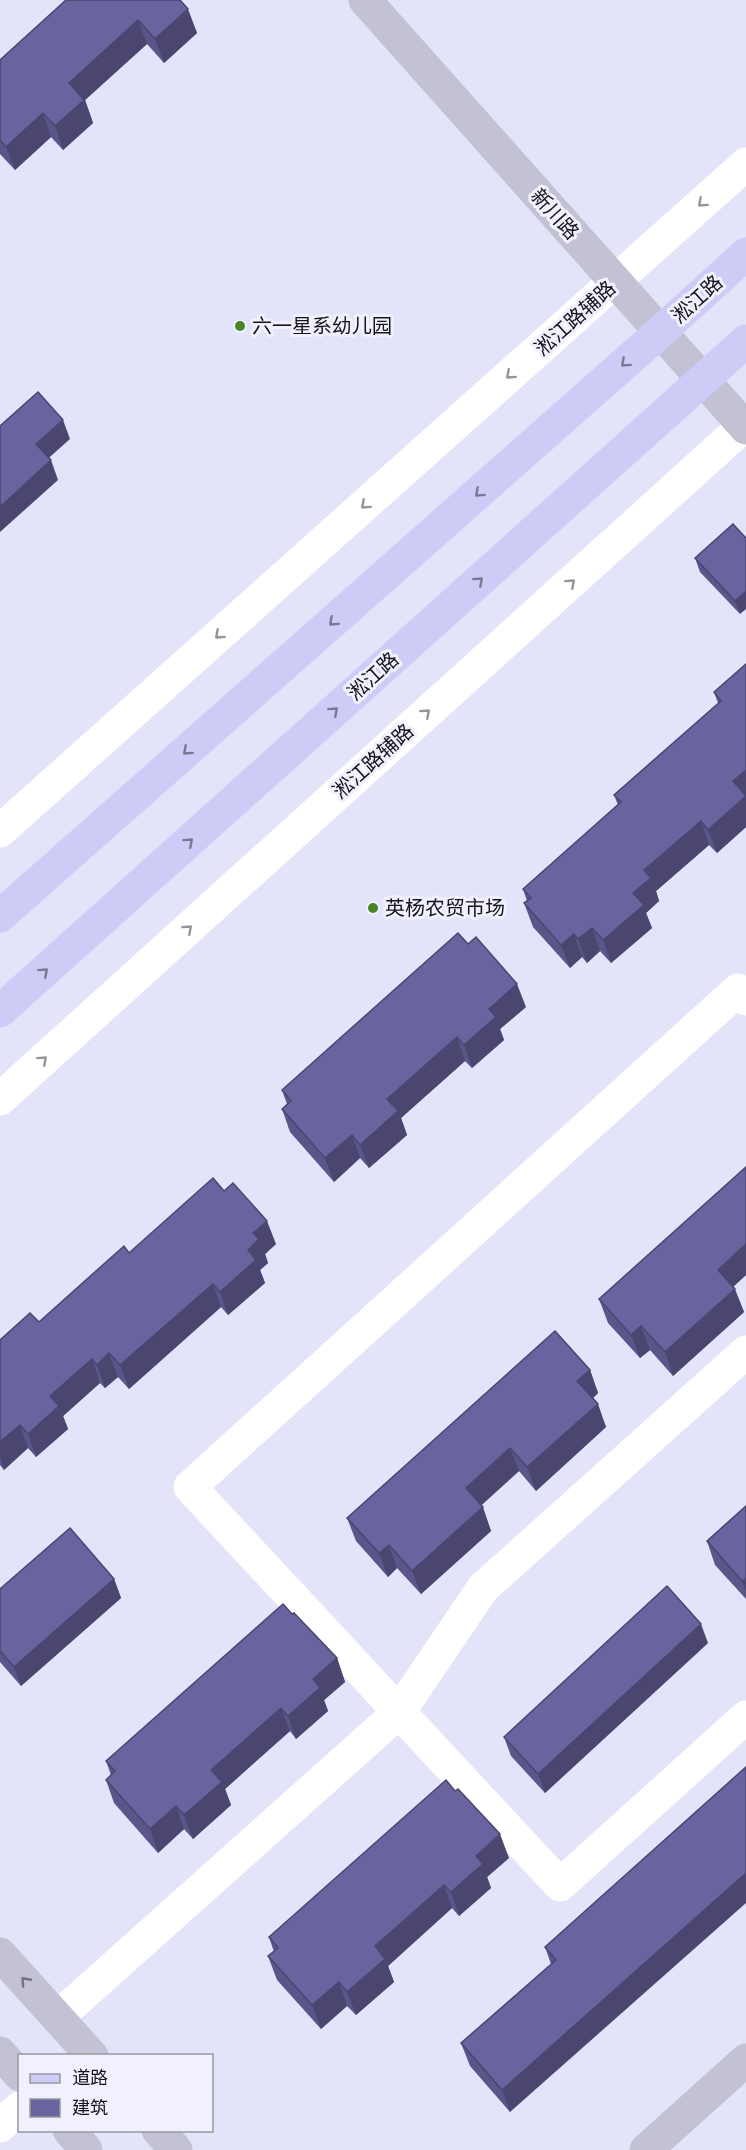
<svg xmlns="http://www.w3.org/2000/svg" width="746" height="2150" font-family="'Roboto Serif','Noto Sans SC',serif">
	<rect width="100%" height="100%" fill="#e3e3f9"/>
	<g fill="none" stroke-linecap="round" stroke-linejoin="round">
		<g stroke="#fff" stroke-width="33">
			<path d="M0 831 746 164"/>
			<path d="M746 999 738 990 190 1487 560 1885 746 1717"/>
			<path d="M0 1099 746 424"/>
			<path d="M58 2017 399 1712 483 1588 746 1352"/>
			<path d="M0 2126 20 2108"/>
		</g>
		<g stroke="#c3c2d4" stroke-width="33">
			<path d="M365 0 746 428"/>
			<path d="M0 1954 92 2056"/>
			<path d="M0 2053 20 2075"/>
			<path d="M69 2130 86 2150"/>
			<path d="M158 2130 176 2150"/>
			<path d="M646 2150 746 2060"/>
		</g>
		<g stroke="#ceccf7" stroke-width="33">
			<path d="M0 916 659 333 746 254"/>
			<path d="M0 1011 746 341"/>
		</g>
	</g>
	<g fill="#5a568a">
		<path d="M183 3 197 33 164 63 147 44 85 100 93 123 63 150 51 137 15 170 0 154V60Z"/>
		<path d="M733 524 740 614 700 572 695 558Z"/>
		<path d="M746 664V827L717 853 709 845 656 891 659 901 646 913 652 928 611 963 600 951 587 963 582 957 570 968 533 927 524 903 527 901 523 889 618 805 614 795 718 703 714 692Z"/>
		<path d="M526 1007 500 1029 504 1040 472 1068 465 1061 401 1118 407 1135 369 1168 360 1158 334 1182 290 1132 282 1109 287 1104 282 1090Z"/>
		<path d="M746 1167V1275L733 1287 744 1312 673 1376 650 1350 640 1358 608 1323 599 1299Z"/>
		<path d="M276 1244 265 1254 268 1263 260 1270 265 1283 228 1315 221 1307 129 1389 118 1377 105 1388 100 1383 63 1416 68 1429 36 1457 28 1448 4 1470 0 1465V1340L39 1322 129 1253Z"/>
		<path d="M590 1370 598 1393 593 1398 606 1427 536 1491 519 1471 481 1505 491 1531 421 1594 397 1568 388 1577 356 1541 347 1518Z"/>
		<path d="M746 1506V1599L715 1565 707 1541Z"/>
		<path d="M114 1579 121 1598 21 1686 0 1662V1589Z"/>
		<path d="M292 1614 337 1658 345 1682 324 1700 328 1711 296 1739 290 1731 225 1789 231 1805 193 1839 184 1829 158 1853 114 1803 106 1780 111 1775 106 1761Z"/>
		<path d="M708 1643 545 1793 511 1756 504 1737Z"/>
		<path d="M746 1767 510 2112 470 2066 461 2043 551 1964 545 1947Z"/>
		<path d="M509 1858 487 1877 491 1888 459 1916 452 1908 388 1966 394 1982 356 2015 347 2006 321 2029 277 1980 268 1956 274 1952 269 1937Z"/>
	</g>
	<g fill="#4a4670">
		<path d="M188 9 197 33 164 63 155 39Z"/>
		<path d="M138 20 147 44 85 100 93 123 63 150 55 126 69 83Z"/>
		<path d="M43 113 51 137 15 170 6 147Z"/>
		<path d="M63 420 70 439 43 463 36 444Z"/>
		<path d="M51 460 58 480 0 532V507Z"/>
		<path d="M746 591V609L740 614 735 601Z"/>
		<path d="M746 770V827L717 853 708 830 733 781Z"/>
		<path d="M701 821 709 845 656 891 659 901 646 913 652 928 611 963 603 940 644 870Z"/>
		<path d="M592 928 600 951 587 963 578 939Z"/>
		<path d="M574 934 582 957 570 968 561 945Z"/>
		<path d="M517 984 526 1007 500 1029 504 1040 472 1068 464 1045 489 1009Z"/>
		<path d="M457 1037 465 1061 401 1118 407 1135 369 1168 360 1145 387 1099Z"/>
		<path d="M352 1135 360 1158 334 1182 325 1158Z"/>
		<path d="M267 1221 276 1244 265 1254 268 1263 260 1270 265 1283 228 1315 220 1292 253 1233Z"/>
		<path d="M746 1244V1275L726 1293 718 1270Z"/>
		<path d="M213 1284 221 1307 129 1389 120 1365Z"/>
		<path d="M735 1289 744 1312 673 1376 665 1352Z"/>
		<path d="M641 1326 650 1350 640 1358 631 1335Z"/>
		<path d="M109 1353 118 1377 105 1388 97 1365Z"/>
		<path d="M92 1359 100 1383 63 1416 68 1429 36 1457 28 1434 50 1396Z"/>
		<path d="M590 1370 598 1393 586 1405 577 1381Z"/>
		<path d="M598 1404 606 1427 536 1491 527 1467Z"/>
		<path d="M20 1425 28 1448 4 1470 0 1457V1442Z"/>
		<path d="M510 1448 519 1471 474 1512 466 1488Z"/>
		<path d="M483 1507 491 1531 421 1594 412 1571Z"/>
		<path d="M389 1545 397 1568 388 1577 379 1553Z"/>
		<path d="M746 1578V1591L742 1581Z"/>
		<path d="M114 1579 121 1598 21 1686 14 1667Z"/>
		<path d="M701 1624 708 1643 545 1793 538 1774Z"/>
		<path d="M337 1658 345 1682 324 1700 328 1711 296 1739 288 1716 313 1679Z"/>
		<path d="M281 1708 290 1731 225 1789 231 1805 193 1839 184 1815 211 1770Z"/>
		<path d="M176 1806 184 1829 158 1853 150 1829Z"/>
		<path d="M500 1834 509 1858 487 1877 491 1888 459 1916 451 1892 476 1856Z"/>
		<path d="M746 1873V1903L510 2112 502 2090Z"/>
		<path d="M444 1885 452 1908 388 1966 394 1982 356 2015 347 1992 375 1946Z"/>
		<path d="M339 1982 347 2006 321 2029 312 2005Z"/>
	</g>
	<g fill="#6964a0" stroke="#4a4670" stroke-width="1.5">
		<path d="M66 0H180L188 9 155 39 138 20 69 83 84 100 55 126 43 113 6 147 0 140V60Z"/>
		<path d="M38 392 63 420 36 444 51 460 0 507V426Z"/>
		<path d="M733 524 746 538V591L735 601 695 558Z"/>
		<path d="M746 664V770L733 781 746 796 708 830 701 821 644 870 651 878 633 893 644 905 603 940 592 928 578 939 574 934 561 945 524 903 531 898 523 889 621 802 614 795 721 701 714 692Z"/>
		<path d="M458 933 468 944 476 937 517 984 489 1009 496 1017 464 1045 457 1037 387 1099 398 1111 360 1145 352 1135 325 1158 282 1109 291 1101 282 1090Z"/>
		<path d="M746 1167V1244L718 1270 735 1289 665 1352 641 1326 631 1335 599 1299Z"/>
		<path d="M213 1178 224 1191 233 1183 267 1221 253 1233 259 1239 248 1250 256 1260 220 1292 213 1284 120 1365 109 1353 97 1365 92 1359 50 1396 59 1406 28 1434 20 1425 0 1442V1340L30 1313 39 1322 124 1246 129 1253Z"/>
		<path d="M555 1331 590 1370 577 1381 598 1404 527 1467 510 1448 466 1488 483 1507 412 1571 389 1545 379 1553 347 1518Z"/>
		<path d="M746 1506V1578L742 1581 707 1541Z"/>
		<path d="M70 1528 114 1579 14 1667 0 1651V1589Z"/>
		<path d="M667 1586 701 1624 538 1774 504 1737Z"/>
		<path d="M283 1604 292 1614 294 1613 337 1658 313 1679 320 1688 288 1716 281 1708 211 1770 222 1782 184 1815 176 1806 150 1829 106 1780 115 1771 106 1761Z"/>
		<path d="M746 1767V1873L502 2090 461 2043 556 1960 545 1947Z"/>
		<path d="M446 1780 455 1791 458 1789 500 1834 476 1856 483 1864 451 1892 444 1885 375 1946 385 1959 347 1992 339 1982 312 2005 268 1956 278 1948 269 1937Z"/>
	</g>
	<defs><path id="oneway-chevron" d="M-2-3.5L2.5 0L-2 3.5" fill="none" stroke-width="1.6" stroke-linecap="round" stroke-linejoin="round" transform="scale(1.5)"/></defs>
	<g stroke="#959598">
		<use href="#oneway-chevron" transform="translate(702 203) rotate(138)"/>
		<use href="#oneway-chevron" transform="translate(510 375) rotate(138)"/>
		<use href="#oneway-chevron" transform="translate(365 505) rotate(138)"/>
		<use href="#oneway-chevron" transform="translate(571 583) rotate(-42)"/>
		<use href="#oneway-chevron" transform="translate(219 635) rotate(138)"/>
		<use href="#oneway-chevron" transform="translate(426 713) rotate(-42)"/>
		<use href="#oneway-chevron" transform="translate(188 929) rotate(-42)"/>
		<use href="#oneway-chevron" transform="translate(43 1060) rotate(-42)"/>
	</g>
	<g stroke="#7a7994">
		<use href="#oneway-chevron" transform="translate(625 363) rotate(138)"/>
		<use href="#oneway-chevron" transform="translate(479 493) rotate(138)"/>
		<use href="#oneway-chevron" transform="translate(479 581) rotate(-42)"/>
		<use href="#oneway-chevron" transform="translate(333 622) rotate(138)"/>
		<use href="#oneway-chevron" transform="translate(334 711) rotate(-42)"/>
		<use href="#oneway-chevron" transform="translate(187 751) rotate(138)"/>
		<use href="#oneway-chevron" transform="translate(189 842) rotate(-42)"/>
		<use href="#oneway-chevron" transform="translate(44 972) rotate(-42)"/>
	</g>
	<use stroke="#747380" href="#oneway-chevron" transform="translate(25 1981) rotate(-132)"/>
	<g fill="#478423" stroke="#f1f1fe" stroke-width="2">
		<circle cx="240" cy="326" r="6"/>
		<circle cx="373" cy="908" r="6"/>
	</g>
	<g text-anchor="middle" stroke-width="6" stroke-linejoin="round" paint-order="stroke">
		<g font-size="20" fill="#13131a" stroke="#f1f1fe">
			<text transform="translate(555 214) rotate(48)" y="7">新川路</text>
			<text transform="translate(697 299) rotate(-42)" y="7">淞江路</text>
			<text transform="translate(575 318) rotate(-42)" y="7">淞江路辅路</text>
			<text transform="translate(373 676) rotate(-42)" y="7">淞江路</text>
			<text transform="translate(373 761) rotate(-42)" y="7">淞江路辅路</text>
		</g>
		<g font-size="20" fill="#13131a" stroke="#f1f1fe" text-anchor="start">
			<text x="252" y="333">六一星系幼儿园</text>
			<text x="385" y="915">英杨农贸市场</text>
		</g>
	</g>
	<rect x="18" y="2054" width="195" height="78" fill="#f1f1fe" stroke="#9898a3" stroke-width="1.5"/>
	<rect x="30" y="2074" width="30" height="9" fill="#ceccf7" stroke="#9898a3" stroke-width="1.5"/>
	<text x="72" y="2084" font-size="18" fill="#13131a">道路</text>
	<rect x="30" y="2099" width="30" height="18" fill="#6964a0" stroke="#9898a3" stroke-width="1.5"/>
	<text x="72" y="2114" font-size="18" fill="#13131a">建筑</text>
</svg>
